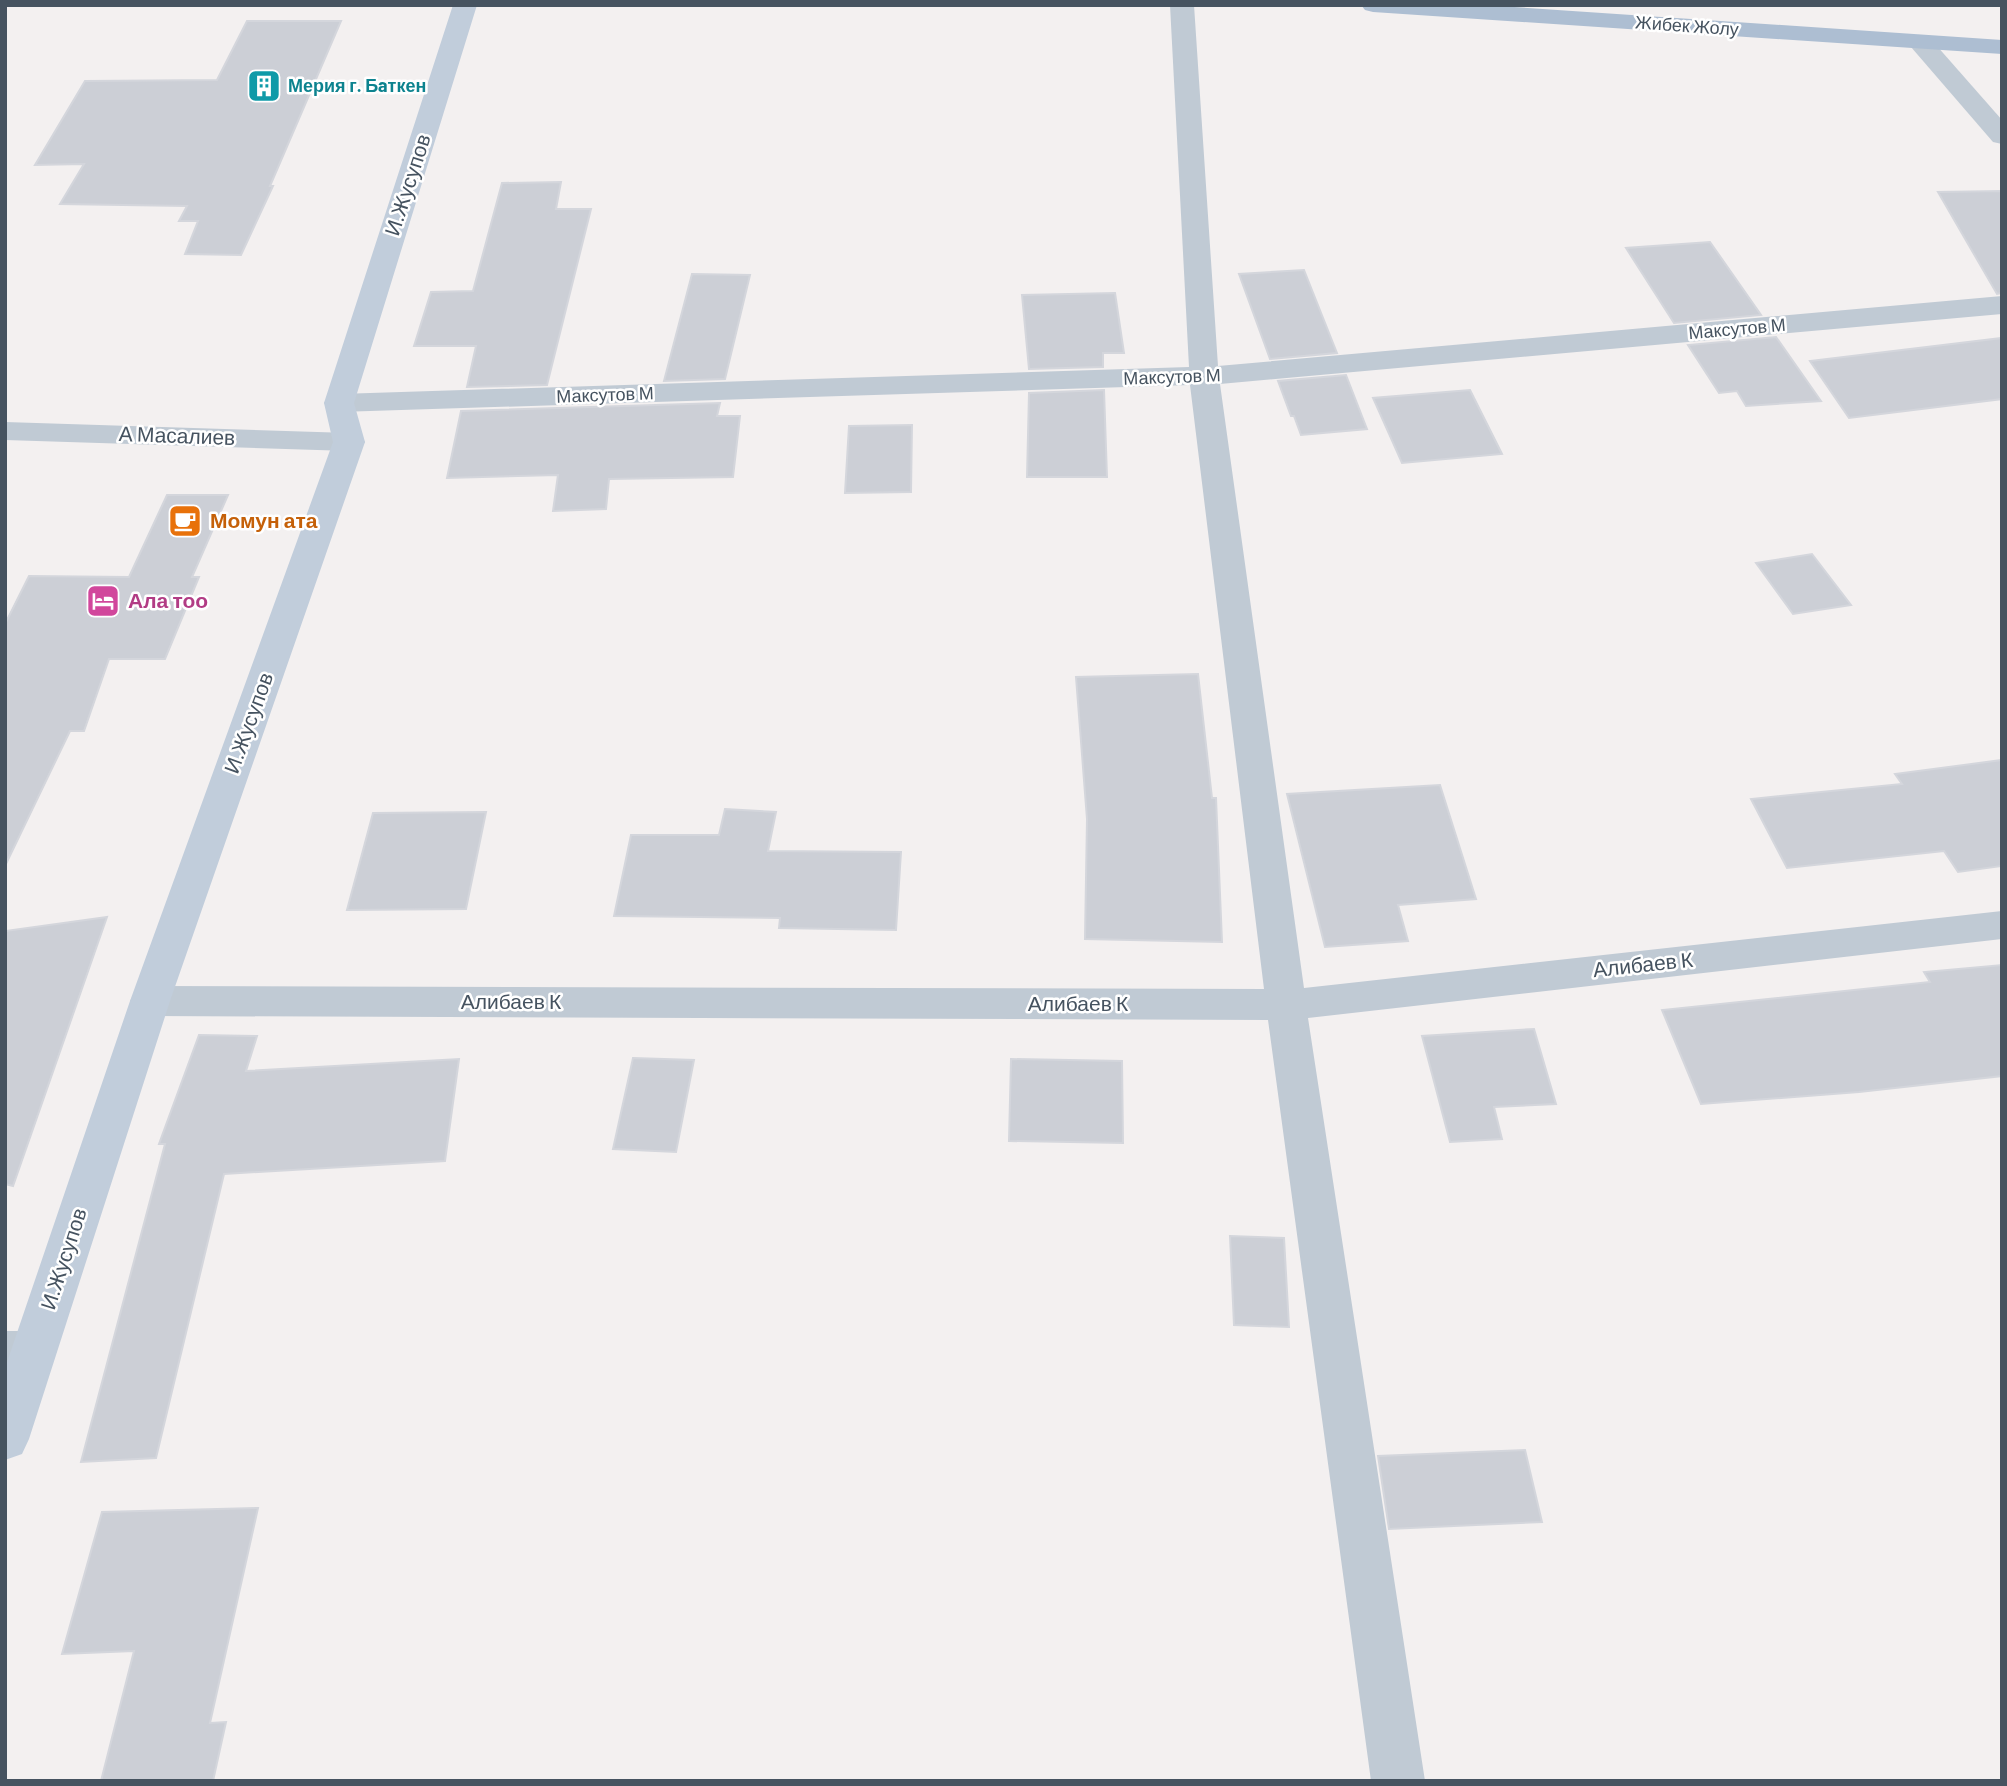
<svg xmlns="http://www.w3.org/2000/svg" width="2007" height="1786" font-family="Barlow,sans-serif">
	<rect width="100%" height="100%" fill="#f3f0f0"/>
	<g fill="#cccfd6" stroke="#d4d6dc" stroke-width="2">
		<path d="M247 21H341L270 186H273L241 255 185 254 198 221H179L187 206 60 204 84 164 35 165 85 81 217 80Z"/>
		<path d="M561 182 556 209H591L547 385 467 387 476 346H414L431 292 473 291 502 183Z"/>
		<path d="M2002 191V293L1997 294 1938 192Z"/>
		<path d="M1710 242 1761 315 1674 323 1626 248Z"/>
		<path d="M1304 270 1337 353 1270 359 1239 274Z"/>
		<path d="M692 274 750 275 725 379 664 381Z"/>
		<path d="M1115 293 1124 353H1103V367L1029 369 1022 295Z"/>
		<path d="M1776 337 1821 401 1746 406 1737 391 1719 393 1688 345Z"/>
		<path d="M2002 338V399L1849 418 1810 361Z"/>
		<path d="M1346 375 1367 429 1301 435 1294 416H1291L1278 381Z"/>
		<path d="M1104 390 1107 477H1027L1029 393Z"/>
		<path d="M1470 390 1502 454 1402 463 1373 398Z"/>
		<path d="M720 403 717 416H740L733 477 609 479 606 509 553 511 558 475 447 478 461 411Z"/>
		<path d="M912 425 911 492 845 493 849 426Z"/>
		<path d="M167 495H228L192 577H199L165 659H109L84 731H70L5 866V624L29 576 129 577Z"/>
		<path d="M1812 554 1851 605 1793 614 1756 563Z"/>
		<path d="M1198 674 1212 798H1216L1222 942 1085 939 1087 819 1076 677Z"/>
		<path d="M2002 760V866L1958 872 1944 851 1787 868 1751 799 1902 784 1895 774Z"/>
		<path d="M1440 785 1476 899 1398 905 1408 941 1325 947 1287 794Z"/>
		<path d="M725 809 776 812 768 851 901 852 896 930 779 928 780 918 614 916 631 835H719Z"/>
		<path d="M486 812 466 909 347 910 373 813Z"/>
		<path d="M107 917 13 1186 5 1184V931Z"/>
		<path d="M2002 965V1076L1859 1092 1701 1104 1662 1010 1930 982 1924 972Z"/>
		<path d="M1534 1029 1556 1104 1494 1107 1502 1139 1450 1142 1422 1036Z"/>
		<path d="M199 1035 257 1036 246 1071 459 1059 445 1161 224 1174 156 1458 81 1462 165 1144H159Z"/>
		<path d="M633 1058 694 1060 676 1152 613 1149Z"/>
		<path d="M1011 1059 1122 1061 1123 1143 1009 1141Z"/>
		<path d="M1230 1236 1284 1238 1289 1327 1234 1325Z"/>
		<path d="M1525 1450 1542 1522 1389 1529 1378 1456Z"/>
		<path d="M258 1508 210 1723 226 1722 213 1781H101L134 1651 62 1654 102 1512Z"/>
	</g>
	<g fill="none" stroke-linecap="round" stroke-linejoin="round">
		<g fill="#c0cad4" fill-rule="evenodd">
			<path d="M1170 5H1194L1218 366 2002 296V314L1220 384 1304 988 2002 911V939L1308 1018 1425 1781H1371L1268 1020 150 1016 136 1012 130 1001 136 990 150 986 1264 989 1190 385 339 412 328 409 324 403 328 397 339 394 1189 367Z"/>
			<path d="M1920 35 1929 37 2002 120V144L1993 142 1911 47 1908 42 1911 37Z"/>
			<path d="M5 422 349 433 360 435 365 442 360 449 349 451 5 440Z"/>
			<path d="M5 1331H34L50 1337 57 1351 50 1365 34 1371H5Z"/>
		</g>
		<path fill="#c1cddb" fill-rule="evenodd" d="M453 5H477L354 403 365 442 170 1001 29 1439 22 1454 5 1460V1368L130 1001 333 442 324 403Z"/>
		<path fill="#adbed2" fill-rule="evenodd" d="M1361 5H1484L2002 40V54L1373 12 1365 10Z"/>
	</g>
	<defs>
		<symbol id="building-square" viewBox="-11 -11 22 22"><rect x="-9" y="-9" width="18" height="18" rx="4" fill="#0f9aa8" stroke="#fff"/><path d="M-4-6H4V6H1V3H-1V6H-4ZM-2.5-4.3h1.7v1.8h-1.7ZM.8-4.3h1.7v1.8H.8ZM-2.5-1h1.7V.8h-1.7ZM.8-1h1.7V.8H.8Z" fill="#fff"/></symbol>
		<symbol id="cafe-square" viewBox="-11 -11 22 22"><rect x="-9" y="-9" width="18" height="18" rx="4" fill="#e8710a" stroke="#fff"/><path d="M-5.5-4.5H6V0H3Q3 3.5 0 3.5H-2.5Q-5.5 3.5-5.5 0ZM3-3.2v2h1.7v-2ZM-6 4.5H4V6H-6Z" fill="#fff"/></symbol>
		<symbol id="hotel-square" viewBox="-11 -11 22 22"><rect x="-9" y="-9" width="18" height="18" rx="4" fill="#d1479c" stroke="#fff"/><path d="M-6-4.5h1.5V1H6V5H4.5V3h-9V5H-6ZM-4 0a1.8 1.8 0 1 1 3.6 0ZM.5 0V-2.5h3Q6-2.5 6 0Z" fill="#fff"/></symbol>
	</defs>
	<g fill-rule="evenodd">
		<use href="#building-square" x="245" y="67" width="38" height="38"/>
		<use href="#cafe-square" x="166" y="502" width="38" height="38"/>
		<use href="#hotel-square" x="84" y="582" width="38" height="38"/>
	</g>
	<g text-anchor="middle" stroke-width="5" stroke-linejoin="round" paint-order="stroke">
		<g font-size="18" fill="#465360" stroke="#fff">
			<text transform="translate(1687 26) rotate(4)" y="6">Жибек Жолу</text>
			<text transform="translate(1737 329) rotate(-5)" y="6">Максутов М</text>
			<text transform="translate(1172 377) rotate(-2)" y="6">Максутов М</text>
			<text transform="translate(605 395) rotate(-2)" y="6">Максутов М</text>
		</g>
		<g font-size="18" font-weight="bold" fill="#0d838f" stroke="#fff" text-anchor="start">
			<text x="288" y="92">Мерия г. Бaткен</text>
		</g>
		<g font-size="21" fill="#465360" stroke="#fff">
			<text transform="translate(408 185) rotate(-72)" y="7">И.Жусупов</text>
			<text transform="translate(177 436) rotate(2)" y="7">А Масалиев</text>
			<text transform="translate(249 723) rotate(-70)" y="7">И.Жусупов</text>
			<text transform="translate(1643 965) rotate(-6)" y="7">Алибаев К</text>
			<text x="511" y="1009">Алибаев К</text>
			<text x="1078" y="1011">Алибаев К</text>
			<text transform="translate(64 1259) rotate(-72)" y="7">И.Жусупов</text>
		</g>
		<g font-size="21" font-weight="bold" fill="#c56008" stroke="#fff" text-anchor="start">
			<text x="210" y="528">Момун ата</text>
		</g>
		<g font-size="21" font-weight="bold" fill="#b23c85" stroke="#fff" text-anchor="start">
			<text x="128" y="608">Ала тоо</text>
		</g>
	</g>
	<rect width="2007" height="1786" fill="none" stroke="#465360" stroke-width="14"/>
</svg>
